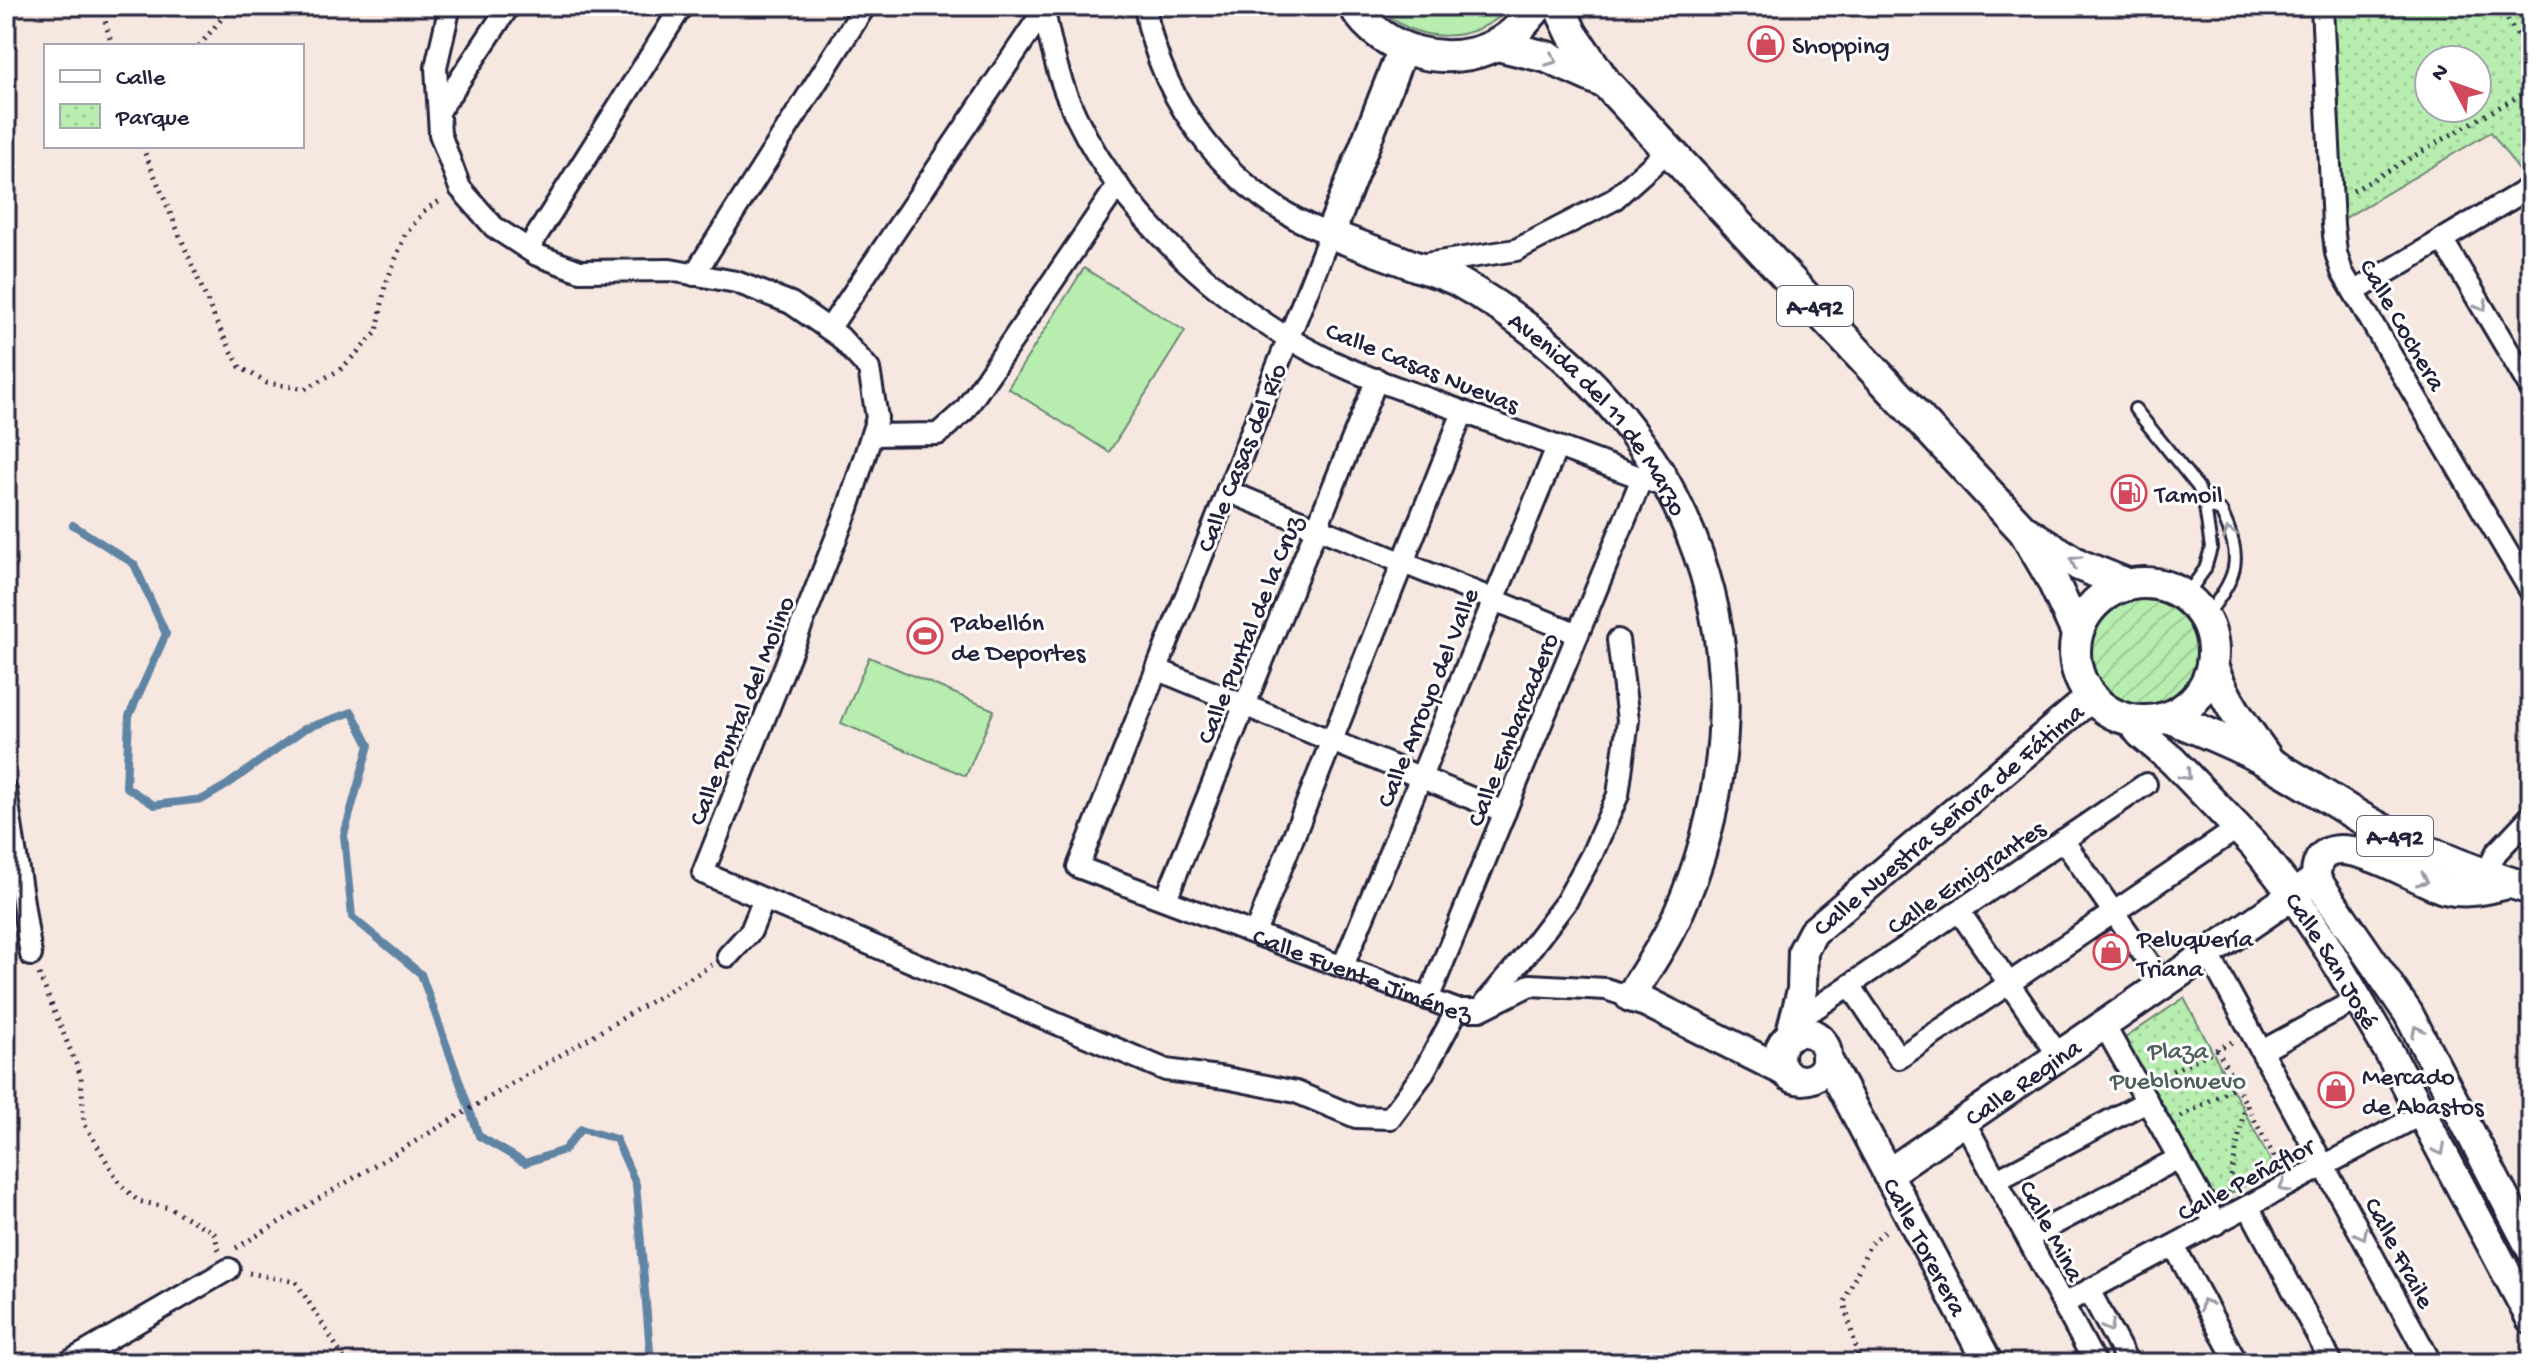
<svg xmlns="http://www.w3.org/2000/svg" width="2537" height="1369" font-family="'Gochi Hand',sans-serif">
	<defs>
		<pattern id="park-dots" width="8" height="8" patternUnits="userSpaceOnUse" patternTransform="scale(2)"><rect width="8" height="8" fill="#b7edaf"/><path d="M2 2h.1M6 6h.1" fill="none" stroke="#9dcb97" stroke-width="1.8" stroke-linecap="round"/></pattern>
		<pattern id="garden-furrows" width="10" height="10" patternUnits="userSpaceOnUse" patternTransform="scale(2)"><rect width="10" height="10" fill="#b7edaf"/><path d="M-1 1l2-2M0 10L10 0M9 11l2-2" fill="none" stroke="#9dcb97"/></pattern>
	</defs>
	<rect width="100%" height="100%" fill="#f7e7e1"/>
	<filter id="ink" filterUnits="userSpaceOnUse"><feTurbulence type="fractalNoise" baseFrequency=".0125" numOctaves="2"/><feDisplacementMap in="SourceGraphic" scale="16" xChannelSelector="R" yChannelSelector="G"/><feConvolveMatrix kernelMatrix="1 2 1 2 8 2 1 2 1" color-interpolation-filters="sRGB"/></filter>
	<g filter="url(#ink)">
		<g fill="#b7edaf" stroke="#6c8875" stroke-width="2">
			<path d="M1378 6H1512C1473 45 1416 46 1378 6Z"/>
			<path d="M1084 268 1185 331 1109 452 1008 388Z"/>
			<path d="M869 657 994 710 966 776 841 723Z"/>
		</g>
		<g fill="url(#park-dots)" stroke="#6c8875" stroke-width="2" fill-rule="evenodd">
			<path d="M2322 6H2531V187L2491 132 2333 225ZM2429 60H2477V108H2429Z"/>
			<path d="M2184 998 2275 1169 2212 1204 2122 1040Z"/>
		</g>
		<circle fill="url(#garden-furrows)" stroke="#6c8875" stroke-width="2" cx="2143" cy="653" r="53"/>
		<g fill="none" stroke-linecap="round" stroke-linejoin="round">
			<path stroke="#6085a4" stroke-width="8" d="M73 525 134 564 166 634 129 716 126 787 154 805 203 799 227 785 304 729 352 712 369 745 344 835 352 917 421 974 479 1136 525 1163 564 1150 581 1129 616 1139 636 1184 651 1363"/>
			<defs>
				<g id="lane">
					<path d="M2135 409 2198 487 2205 506 2211 548 2205 569 2185 597"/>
					<path d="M2204 619C2237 576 2245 562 2221 511L2205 506"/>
				</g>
				<g id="street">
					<path d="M450 6 436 67 440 134 460 188 494 227 537 255 580 271 670 270 736 282 791 303 840 337 869 369 877 418 848 508 703 873 1166 1070 1226 1078 1296 1092 1356 1117 1390 1118 1422 1075 1457 1010"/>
					<path d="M1043 6C1049 36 1055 65 1066 94 1114 213 1234 320 1351 370 1384 384 1419 395 1453 408 1525 435 1597 461 1669 488"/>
					<path id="s1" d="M1145 6C1160 105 1235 200 1330 234L1078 867 1457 1010H1480L1530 985 1606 989 1630 997"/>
					<path d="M2322 6 2333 225 2336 253 2342 272 2531 592"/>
					<path d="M439 111 509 6"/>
					<path d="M2442 239 2531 389"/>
					<path d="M528 249 682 6"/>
					<path d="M1419 265 1516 250 1613 200 1669 150"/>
					<path d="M694 275 865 6"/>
					<path d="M2354 292 2531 187"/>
					<path d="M829 329 1044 10"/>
					<path d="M872 435 938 434 965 410 1118 185"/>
					<path d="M1227 491 1578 634"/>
					<path d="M1156 669 1505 812"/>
					<path d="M6 791 31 955"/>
					<path d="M2063 840 2164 984"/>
					<path d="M2486 874 2496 853 2531 816"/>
					<path d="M1166 899 1377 379"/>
					<path d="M1959 911 2059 1056"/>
					<path d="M1255 933 1463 412"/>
					<path d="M2208 953 2431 1363"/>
					<path d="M728 956 751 931 764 899"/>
					<path d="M1343 966 1557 447"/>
					<path d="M1850 985 1899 1058 2238 828"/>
					<path d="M1428 999 1642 478"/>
					<path d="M1486 1002 1521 961 1566 902 1592 854 1618 795 1628 720 1618 640"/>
					<path d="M1813 1010 2146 784"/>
					<path d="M2104 1025 2216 1224"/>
					<path d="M2262 1051 2359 998"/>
					<path d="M1964 1121 2095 1363"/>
					<path d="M1997 1180 2147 1101"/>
					<path d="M2248 1206 2332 1363"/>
					<path d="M2028 1238 2179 1158"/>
					<path d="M2174 1246 2237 1363"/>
					<path d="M2089 1290 2128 1363"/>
					<path d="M2063 1304 2452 1098"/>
					<path d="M67 1363 229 1269"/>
				</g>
				<g id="secondary">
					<path id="s2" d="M1403 48 1330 234C1358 245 1387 255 1415 266 1430 271 1446 275 1460 283 1665 399 1769 607 1705 839 1698 865 1687 894 1676 919 1663 946 1645 972 1630 997L1646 1002 1784 1071"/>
					<path id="s3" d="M2130 720 2141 734 2172 760 2255 846 2291 892 2329 950 2389 1052 2531 1319"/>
					<path d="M2316 879 2408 1013 2531 1249"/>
					<path d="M2316 879C2314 812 2416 881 2444 889 2467 895 2489 889 2511 883"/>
					<circle cx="1803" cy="1056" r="24"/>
					<path id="s4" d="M1790 1036 1802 990 1803 951 1813 932 2091 697"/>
					<path id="s5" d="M1826 1057 1988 1363"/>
					<path id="s6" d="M1887 1174 2316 879"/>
				</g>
				<g id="primary">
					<path d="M1354 6C1382 53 1450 70 1497 44 1514 35 1526 21 1538 6"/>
					<path d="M1559 6 1572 34 1605 82 2024 531 2052 579 2077 633"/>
					<path d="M1497 45 1547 57 1603 82"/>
					<path d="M2028 533 2079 565 2129 585"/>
					<circle cx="2144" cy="652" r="69"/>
					<path d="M2212 666C2225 700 2245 728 2266 757"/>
					<path d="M2168 717C2202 731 2236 744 2268 762 2309 784 2347 812 2389 833 2434 856 2483 875 2531 889"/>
				</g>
			</defs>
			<use href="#lane" stroke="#22223b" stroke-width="16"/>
			<use href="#street" stroke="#22223b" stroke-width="26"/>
			<use href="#secondary" stroke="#22223b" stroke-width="34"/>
			<use href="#primary" stroke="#22223b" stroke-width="36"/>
			<g stroke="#22223b" stroke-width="5" stroke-dasharray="2 6" stroke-linecap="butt">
				<path d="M101 6 112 46"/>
				<path d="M2499 6 2531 57"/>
				<path d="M199 46 232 6"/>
				<path d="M142 146 217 324 240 367 267 383 305 389 341 369 377 332 385 286 405 235 426 209 443 199"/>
				<path d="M2353 191 2531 89"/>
				<path d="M39 974 81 1076 84 1123 120 1184 138 1201 170 1208 214 1233 219 1250"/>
				<path d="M2217 1049 2279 1166"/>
				<path d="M2158 1078 2232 1042"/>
				<path d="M2181 1117 2236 1086"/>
				<path d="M2228 1192 2245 1105"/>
				<path d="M236 1248 712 965"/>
				<path d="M249 1273 296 1282 347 1363"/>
				<path d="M1860 1363 1844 1302 1870 1244 1888 1229"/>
			</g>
			<use href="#lane" stroke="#fff" stroke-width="10"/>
			<use href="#street" stroke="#fff" stroke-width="20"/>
			<use href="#secondary" stroke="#fff" stroke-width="28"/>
			<use href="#primary" stroke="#fff" stroke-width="30"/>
		</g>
		<defs><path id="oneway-chevron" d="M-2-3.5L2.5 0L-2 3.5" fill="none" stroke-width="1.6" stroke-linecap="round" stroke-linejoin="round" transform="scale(2)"/></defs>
		<g stroke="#9c9ca7">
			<use href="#oneway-chevron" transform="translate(1552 60) rotate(21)"/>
			<use href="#oneway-chevron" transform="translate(2482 306) rotate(59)"/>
			<use href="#oneway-chevron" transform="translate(2229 533) rotate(-109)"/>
			<use href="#oneway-chevron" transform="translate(2075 561) rotate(-151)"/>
			<use href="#oneway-chevron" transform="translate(2186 775) rotate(46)"/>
			<use href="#oneway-chevron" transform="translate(2423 880) rotate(23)"/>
			<use href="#oneway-chevron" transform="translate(2417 1031) rotate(-117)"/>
			<use href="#oneway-chevron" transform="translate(2440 1150) rotate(62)"/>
			<use href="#oneway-chevron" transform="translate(2284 1187) rotate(152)"/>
			<use href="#oneway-chevron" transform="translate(2362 1234) rotate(62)"/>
			<use href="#oneway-chevron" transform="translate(2205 1304) rotate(-118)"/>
			<use href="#oneway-chevron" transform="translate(2109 1327) rotate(62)"/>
		</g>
	</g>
	<defs>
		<symbol id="shop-ring" viewBox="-11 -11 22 22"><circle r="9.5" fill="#fff" stroke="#d1495b" stroke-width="1.5"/><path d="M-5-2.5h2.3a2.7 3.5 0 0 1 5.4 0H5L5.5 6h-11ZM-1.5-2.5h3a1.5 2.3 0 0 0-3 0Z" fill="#d1495b"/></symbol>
		<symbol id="fuel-ring" viewBox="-11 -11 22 22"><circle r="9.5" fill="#fff" stroke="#d1495b" stroke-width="1.5"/><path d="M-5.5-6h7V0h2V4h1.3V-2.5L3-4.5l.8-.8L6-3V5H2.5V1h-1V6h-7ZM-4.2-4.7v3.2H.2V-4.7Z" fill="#d1495b"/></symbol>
		<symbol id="stadium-ring" viewBox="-11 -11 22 22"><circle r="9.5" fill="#fff" stroke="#d1495b" stroke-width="1.5"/><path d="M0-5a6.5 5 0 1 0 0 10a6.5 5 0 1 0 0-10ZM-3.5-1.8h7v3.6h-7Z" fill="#d1495b"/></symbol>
	</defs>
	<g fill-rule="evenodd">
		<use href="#shop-ring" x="1746" y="24" width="40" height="40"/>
		<use href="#fuel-ring" x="2109" y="473" width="40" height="40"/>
		<use href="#stadium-ring" x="905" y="616" width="40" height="40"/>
		<use href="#shop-ring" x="2091" y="932" width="40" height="40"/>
		<use href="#shop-ring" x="2316" y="1070" width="40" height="40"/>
	</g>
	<g text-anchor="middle" stroke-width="6" stroke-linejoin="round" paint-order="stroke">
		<g fill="#fff" stroke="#646476" stroke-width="2">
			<rect x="1777" y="286" width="76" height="40" rx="6"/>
			<rect x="2357" y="816" width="76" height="40" rx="6"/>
		</g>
		<g font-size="24" font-weight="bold" fill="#22223b">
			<text x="1815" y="314">A-492</text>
			<text x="2395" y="844">A-492</text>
		</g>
		<g font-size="26" fill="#22223b" stroke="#fff" text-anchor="start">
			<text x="1792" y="53">Shopping</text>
			<text x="2155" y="502">Tamoil</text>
			<text x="951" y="630">Pabellón<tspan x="951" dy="30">de Deportes</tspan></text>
			<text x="2137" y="946">Peluquería<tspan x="2137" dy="30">Triana</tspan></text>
			<text x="2362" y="1084">Mercado<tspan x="2362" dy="30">de Abastos</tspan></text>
		</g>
		<g font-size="26" fill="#22223b" stroke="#fff">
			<text transform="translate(2404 324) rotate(60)" y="9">Calle Cochera</text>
			<text transform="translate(1423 366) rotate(22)" y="9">Calle Casas Nuevas</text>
			<text dy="9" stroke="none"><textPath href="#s2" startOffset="532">Avenida del 11 de Marzo</textPath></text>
			<text transform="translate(1240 457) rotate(-68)" y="9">Calle Casas del Río</text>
			<text transform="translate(1248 629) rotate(-68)" y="9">Calle Puntal de la Cruz</text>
			<text transform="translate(1426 697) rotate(-68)" y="9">Calle Arroyo del Valle</text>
			<text transform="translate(740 710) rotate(-68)" y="9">Calle Puntal del Molino</text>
			<text transform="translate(1511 729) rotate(-68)" y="9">Calle Embarcadero</text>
			<text dy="9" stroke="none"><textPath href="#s4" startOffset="284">Calle Nuestra Señora de Fátima</textPath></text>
			<text transform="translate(1965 876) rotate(-34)" y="9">Calle Emigrantes</text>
			<text dy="9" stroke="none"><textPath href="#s3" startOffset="316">Calle San José</textPath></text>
			<text dy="9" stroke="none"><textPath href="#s1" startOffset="1292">Calle Fuente Jiménez</textPath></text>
			<text dy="9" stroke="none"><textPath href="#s6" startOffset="164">Calle Regina</textPath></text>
			<text transform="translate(2245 1178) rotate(-28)" y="9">Calle Peñaflor</text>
			<text transform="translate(2053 1230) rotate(62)" y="9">Calle Mina</text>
			<text dy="9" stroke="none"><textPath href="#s5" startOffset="214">Calle Torerera</textPath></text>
			<text transform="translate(2401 1252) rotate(62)" y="9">Calle Fraile</text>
		</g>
		<g font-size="26" fill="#4f5f5e" stroke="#fff">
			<text x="2178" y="1058">Plaza<tspan x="2178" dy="30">Pueblonuevo</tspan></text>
		</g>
	</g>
	<rect width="2537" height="1369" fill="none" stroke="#fff" stroke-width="32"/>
	<rect x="16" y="16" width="2505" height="1337" fill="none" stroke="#22223b" stroke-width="3" filter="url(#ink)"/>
	<rect x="44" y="44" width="260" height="104" fill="#ffffff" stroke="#a7a7b1" stroke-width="2"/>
	<rect x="60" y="70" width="40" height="12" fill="#ffffff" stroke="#a7a7b1" stroke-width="2"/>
	<text x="116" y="84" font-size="24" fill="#22223b">Calle</text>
	<rect x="60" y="104" width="40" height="24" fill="url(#park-dots)" stroke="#a7a7b1" stroke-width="2"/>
	<text x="116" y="124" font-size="24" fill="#22223b">Parque</text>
	<g transform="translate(2453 84) rotate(311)"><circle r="38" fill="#ffffff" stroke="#a7a7b1" stroke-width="2"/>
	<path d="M0-6L14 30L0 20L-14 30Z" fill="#d1495b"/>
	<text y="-12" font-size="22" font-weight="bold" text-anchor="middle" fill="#22223b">N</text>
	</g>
</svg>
